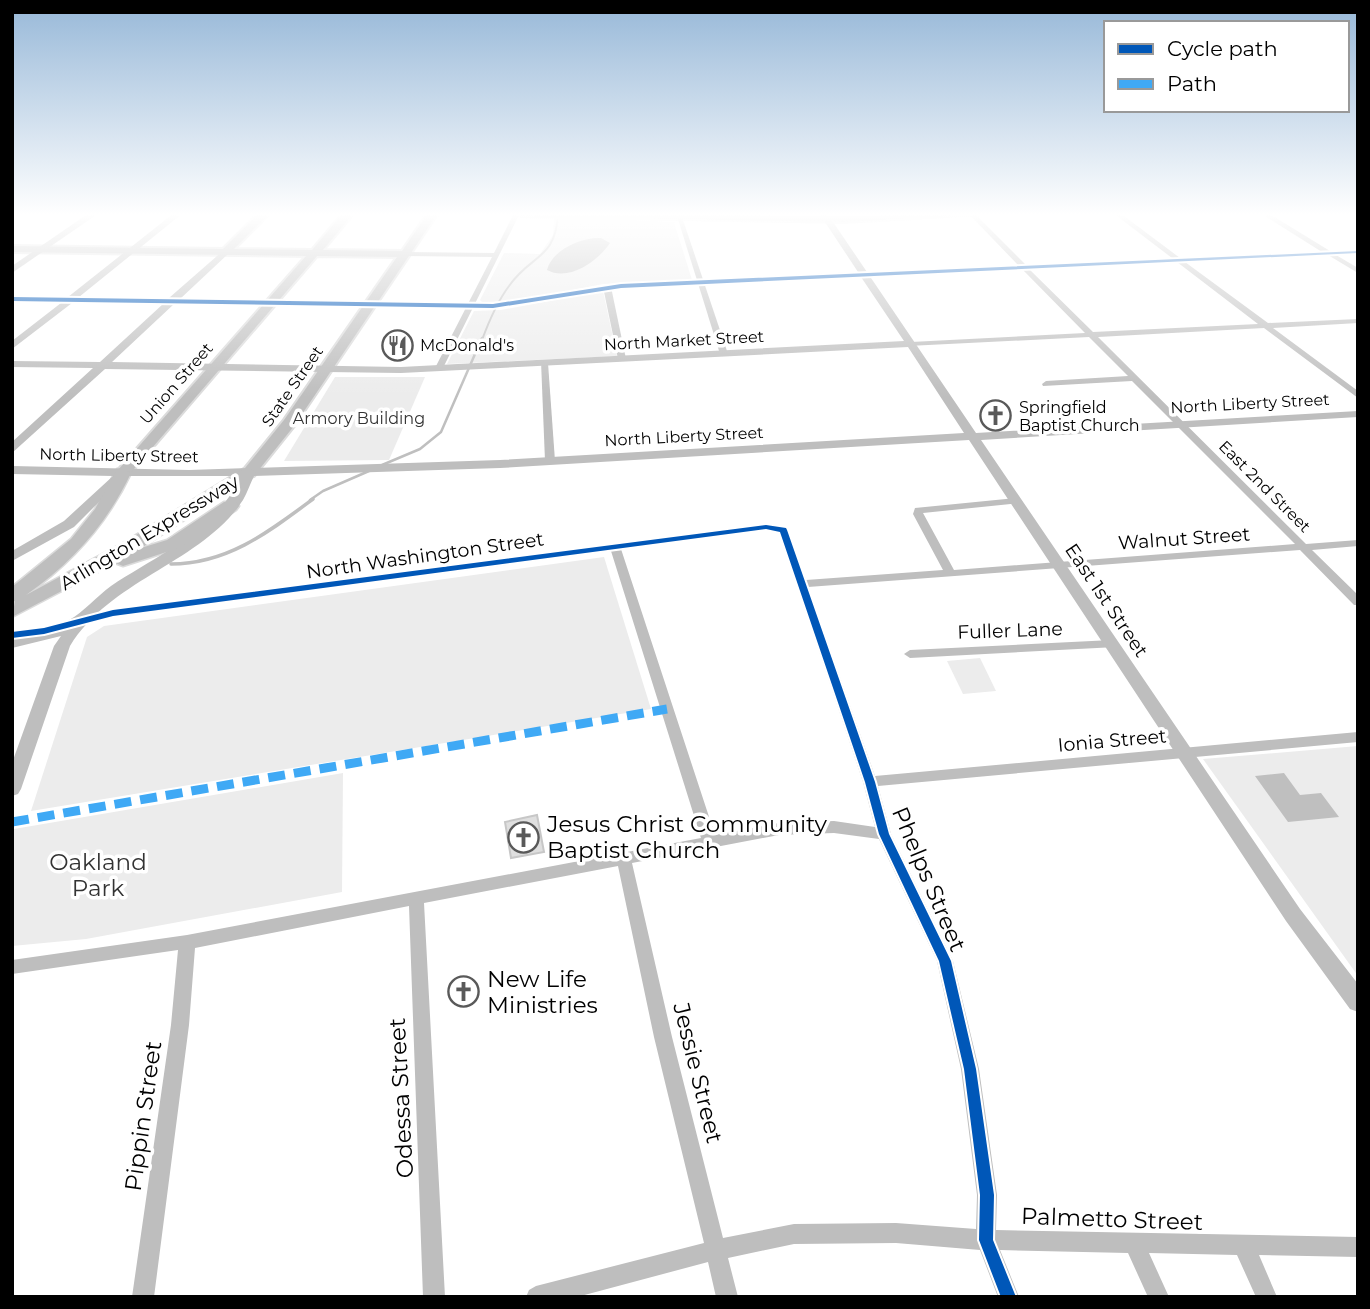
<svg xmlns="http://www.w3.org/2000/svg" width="1370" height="1309" font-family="Montserrat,sans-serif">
	<rect width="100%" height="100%" fill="#fff"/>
	<g fill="#ececec">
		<path d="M554 217 674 222 692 280 603 284 516 301 482 302 480 300 504 253 540 254 553 235Z"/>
		<path d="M603 291 617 356 447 364 474 311 501 310Z"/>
		<path d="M335 377H425L389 460 284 461Z"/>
		<path d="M604 557 651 709 31 811 87 637 104 626Z"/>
		<path d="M980 658 996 691 963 694 947 661Z"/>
		<path d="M1358 746V976L1203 759Z"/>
		<path d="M343 773 342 892 86 939 12 946 14 829Z"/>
	</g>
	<g fill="#bfbfbf">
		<path d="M601 238 610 243C598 261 569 282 547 270 552 250 581 237 601 238Z"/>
		<path d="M1284 773 1300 795 1321 793 1339 817 1288 822 1255 776Z"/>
	</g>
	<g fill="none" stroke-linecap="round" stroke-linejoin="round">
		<path stroke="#bfbfbf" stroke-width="2" d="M482 340C489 321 497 302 509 286 531 254 556 260 558 213"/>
		<g stroke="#bfbfbf" stroke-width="2.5">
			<path d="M382 465 420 449 441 432 482 338"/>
			<path d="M310 500 323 491 369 471"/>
		</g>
		<path stroke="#bfbfbf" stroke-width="3.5" d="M171 564C228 564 270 531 313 499"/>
	</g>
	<path fill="#dfdfdf" stroke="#c7c7c7" stroke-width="2" d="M537 815 544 852 511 858 505 822Z"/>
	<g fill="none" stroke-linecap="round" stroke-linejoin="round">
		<defs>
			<g id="primary">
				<path d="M259 213H270L234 249 312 250 343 213H354L323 250 402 251 428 213H438L294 426 254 476 249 478 241 473 284 420 397 257 317 256 128 476H118V470L306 256 12 252V246L223 249Z"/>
				<path d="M516 213 844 216 997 213 844 222 521 216Z"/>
			</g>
			<path id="motorway" d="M123 468 131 473C107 524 72 563 26 595L123 543 243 469 249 468 257 473 141 548 167 540 224 502H236L239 506 236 510 179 548 123 566 115 563 12 617 15 601 12 602V587L71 539 95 509 117 469Z"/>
		</defs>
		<use href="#primary" stroke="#dbdbdb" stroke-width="4"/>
		<use href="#motorway" stroke="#dbdbdb" stroke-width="3"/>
		<g fill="#bebebe" fill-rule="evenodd">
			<path d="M514 213H520L443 368 436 370 435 368 492 257 406 256 403 254 406 252 494 253Z"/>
			<path d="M968 213H974L1026 265 1172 258 1113 213H1120L1180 258 1322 252 1260 213H1268L1330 251 1358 250V254L1336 255 1358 268V273L1328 255 1185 262 1268 323 1358 319V323L1273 328 1358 391V398L1264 328 1098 337 1306 544 1358 540V546L1312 550 1358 595V605H1354L1300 550 808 587 875 776 1358 732V742L878 786 891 834 953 961 979 1069 997 1195 996 1230 1358 1237V1257L1259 1255 1277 1297H1256L1237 1255 1149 1253 1169 1297H1148L1128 1253 1000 1250 1019 1297H998L980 1250 896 1243 794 1244 728 1258 738 1297H716L708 1262 577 1297H526L529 1290 536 1286 704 1243 654 1037 618 866 424 903 445 1297H423L409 906 195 948 189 1025 154 1297H132L171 1025 178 950 12 974V960L187 935 701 838 611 551 113 617 80 625 74 621 76 618 113 609 766 524 787 528 806 580 943 570 913 514 915 508 1016 498 1020 499V503L923 513 954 570 1295 544 1132 381 1043 386 1042 384 1046 381 1128 376 1089 337 908 346V342H911L1085 333 1022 269 864 276 861 274 864 272 1018 265ZM1177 262 1258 324 1093 332 1029 269ZM766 530 779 532 863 782 875 827 834 821 779 823 715 835 621 549ZM834 833 879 839 937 961 961 1069 977 1195 976 1229 896 1223 794 1224 723 1238 672 1037 632 863 779 835Z"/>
			<path d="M677 216 682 217 728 354 727 356 720 354Z"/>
			<path d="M607 285 611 287 626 359 622 361 618 359 603 287Z"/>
			<path d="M541 361 548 363 555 461 550 464 545 461Z"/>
			<path d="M1112 640 1116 641 1118 644 1116 647 910 658 904 654 910 650Z"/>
		</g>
		<g fill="#bebebe" fill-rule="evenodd">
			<path d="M89 213H99L12 273V266Z"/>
			<path d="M174 213H183L79 297 169 298 225 249 228 250V254L180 299 493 303 621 283 858 272 819 213H827L976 433 1358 411V417L981 440 1300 909 1358 984V1012L1350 1009 1286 921 969 440 500 468 254 476C250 484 247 493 243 500 202 563 112 578 70 646L21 789 18 794 12 796V763L54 646 61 636 12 648V638C32 634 52 631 69 620 84 612 97 596 111 586 159 554 216 531 241 476H125L74 527 12 561V551L64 521 113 476 12 474V466L189 470 500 460 964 433 908 347 401 373 105 369 12 453V442L93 368 12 367V361L100 362 163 304 72 303 12 349V341L61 303 12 302V296L68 297ZM861 277 904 341 401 367 112 362 174 304 493 309 621 289Z"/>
		</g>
		<use href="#primary" fill="#bebebe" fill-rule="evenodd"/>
		<use href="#motorway" fill="#bebebe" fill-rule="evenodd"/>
		<path stroke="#3fa9f5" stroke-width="9" stroke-dasharray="17 9" stroke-linecap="butt" d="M12 822 667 709"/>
		<defs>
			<g id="cycleway">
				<path d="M1358 251V253L621 288 493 308 12 301V297L493 304 621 284Z"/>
				<path d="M766 525 786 528 787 530 875 782 889 834 951 961 976 1069 994 1195 993 1240 1016 1297H1001L979 1240 980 1195 964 1069 939 961 879 834 865 782 780 532 766 529 113 616 44 634 12 638V632L44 628 113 610Z"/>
			</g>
		</defs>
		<use href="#cycleway" stroke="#fff" stroke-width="4"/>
		<use href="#cycleway" fill="#0057b8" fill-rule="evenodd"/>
	</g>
	<linearGradient id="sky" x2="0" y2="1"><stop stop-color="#97b8d8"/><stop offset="0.54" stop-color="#fff"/><stop offset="1" stop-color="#fff" stop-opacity="0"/></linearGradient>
	<rect width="1370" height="397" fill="url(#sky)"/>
	<defs>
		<symbol id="restaurant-ring" viewBox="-11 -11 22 22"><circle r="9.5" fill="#fff" stroke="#595959" stroke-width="1.5"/><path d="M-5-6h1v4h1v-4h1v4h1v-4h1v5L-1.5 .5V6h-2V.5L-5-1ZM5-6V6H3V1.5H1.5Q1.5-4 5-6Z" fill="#595959"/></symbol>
		<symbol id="church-ring" viewBox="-11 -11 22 22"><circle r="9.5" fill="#fff" stroke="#595959" stroke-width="1.5"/><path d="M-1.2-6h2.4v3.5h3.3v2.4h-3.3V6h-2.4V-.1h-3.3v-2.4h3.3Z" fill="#595959"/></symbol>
	</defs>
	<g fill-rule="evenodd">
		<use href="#restaurant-ring" x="380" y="328" width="35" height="35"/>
		<use href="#church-ring" x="978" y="398" width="35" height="35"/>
		<use href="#church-ring" x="506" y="820" width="35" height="35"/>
		<use href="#church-ring" x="446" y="974" width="35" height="35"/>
	</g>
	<g text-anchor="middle" stroke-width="7" stroke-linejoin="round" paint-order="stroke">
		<g font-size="16" fill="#000" stroke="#fff">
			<text transform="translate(684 340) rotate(-3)" y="6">North Market Street</text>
			<text transform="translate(176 383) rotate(-49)" y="6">Union Street</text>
			<text transform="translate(292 386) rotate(-55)" y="6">State Street</text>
			<text transform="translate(1250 403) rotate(-3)" y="6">North Liberty Street</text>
			<text transform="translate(684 436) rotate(-3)" y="6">North Liberty Street</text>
			<text transform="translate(119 455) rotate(1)" y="6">North Liberty Street</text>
			<text transform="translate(1265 486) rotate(45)" y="6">East 2nd Street</text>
		</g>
		<g font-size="16" fill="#000" stroke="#fff" text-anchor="start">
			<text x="420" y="351">McDonald's</text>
			<text x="1019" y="413">Springfield<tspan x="1019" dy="18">Baptist Church</tspan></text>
		</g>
		<g font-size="16" fill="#333" stroke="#fff">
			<text x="359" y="424">Armory Building</text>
		</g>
		<g font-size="19" fill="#000" stroke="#fff">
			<text transform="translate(149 532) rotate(-31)" y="7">Arlington Expressway</text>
			<text transform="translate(1184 538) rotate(-4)" y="7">Walnut Street</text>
			<text transform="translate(425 555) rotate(-8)" y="7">North Washington Street</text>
			<text transform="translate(1107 600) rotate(56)" y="7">East 1st Street</text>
			<text transform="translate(1010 630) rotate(-2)" y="7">Fuller Lane</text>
			<text transform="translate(1112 740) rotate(-5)" y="7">Ionia Street</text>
		</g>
		<g font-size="23" fill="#000" stroke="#fff" text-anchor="start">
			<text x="547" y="832">Jesus Christ Community<tspan x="547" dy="26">Baptist Church</tspan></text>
			<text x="487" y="987">New Life<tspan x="487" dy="26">Ministries</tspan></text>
		</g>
		<g font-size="23" fill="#333" stroke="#fff">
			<text x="98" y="870">Oakland<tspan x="98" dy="26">Park</tspan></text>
		</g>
		<g font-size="23" fill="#000" stroke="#fff">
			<text transform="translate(929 879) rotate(67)" y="8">Phelps Street</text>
			<text transform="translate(698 1073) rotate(76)" y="8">Jessie Street</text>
			<text transform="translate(401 1098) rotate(-93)" y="8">Odessa Street</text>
			<text transform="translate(143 1116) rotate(-82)" y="8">Pippin Street</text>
			<text transform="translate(1112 1219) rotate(2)" y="8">Palmetto Street</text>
		</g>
	</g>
	<rect width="1370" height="1309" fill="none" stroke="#000000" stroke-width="28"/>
	<rect x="1104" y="21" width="245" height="91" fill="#ffffff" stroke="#999999" stroke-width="2"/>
	<rect x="1118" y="44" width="35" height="10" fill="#0057b8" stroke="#999999" stroke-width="2"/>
	<text x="1167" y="56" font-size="21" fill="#000000">Cycle path</text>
	<rect x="1118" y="79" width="35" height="10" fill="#3fa9f5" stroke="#999999" stroke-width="2"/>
	<text x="1167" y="91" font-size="21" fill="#000000">Path</text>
</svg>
